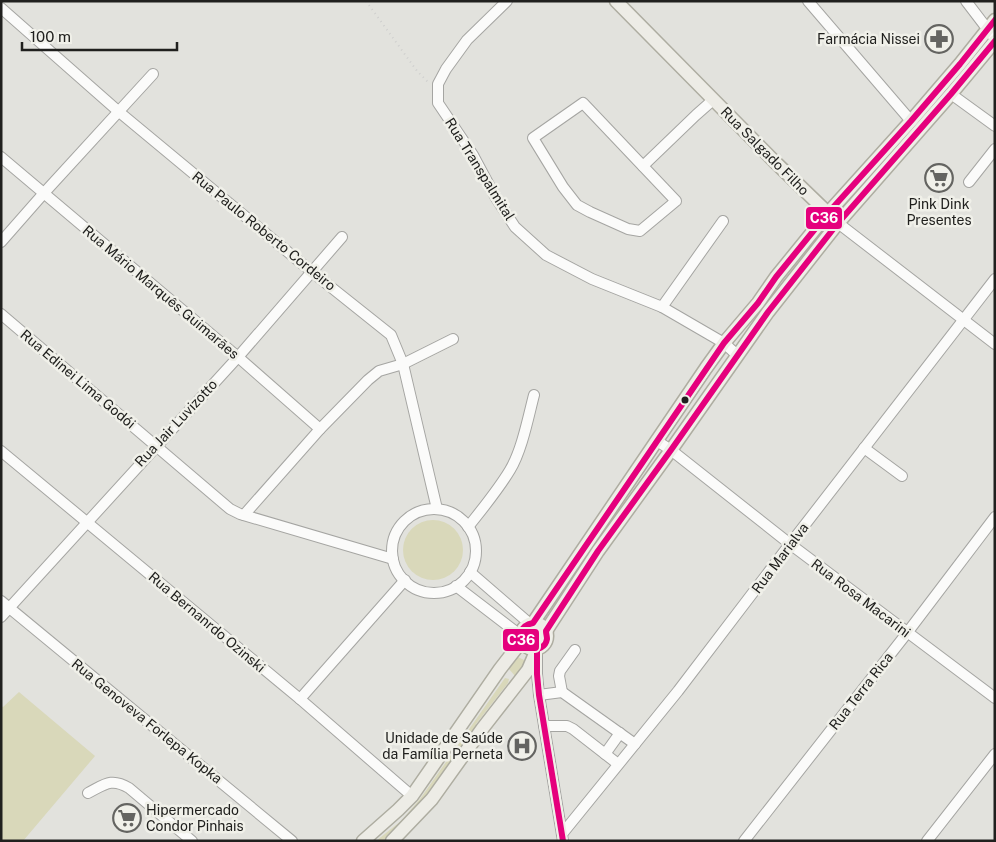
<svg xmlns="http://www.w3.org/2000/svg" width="996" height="842" font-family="'Public Sans',sans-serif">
	<rect width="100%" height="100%" fill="#e2e2dd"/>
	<g fill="#d9d8ba">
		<circle cx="433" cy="550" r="30"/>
		<circle cx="533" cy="637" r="8"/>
		<path d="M518 657 524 660 525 664 515 676 509 669Z"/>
		<path d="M505 678 509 679 508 683 476 724V729L426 800 406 822 383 841H376L401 821 420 799Z"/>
		<path d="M19 692 95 756 23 841H1V706L3 707Z"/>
	</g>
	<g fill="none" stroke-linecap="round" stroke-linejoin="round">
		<defs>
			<g id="minor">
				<path d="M507 1 467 40 446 69 438 84V103L473 155 496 198 515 227 546 255 592 279 662 307 724 343 737 355"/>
				<path d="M808 1 911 121"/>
				<path d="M966 1 995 39"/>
				<path d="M1 8 118 111 312 272 391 335 403 364 437 509"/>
				<path d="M951 94 995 126"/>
				<path d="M583 103 676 201 640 231 628 229 590 212 577 205 563 187 533 138Z"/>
				<path d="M1 157 238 357 320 429"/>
				<path d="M643 166 696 115 713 100"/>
				<path d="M969 182 995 149"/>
				<path d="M838 223 995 344"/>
				<path d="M1 242 44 193 153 74"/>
				<path d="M662 307 723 221"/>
				<path d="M1 314 230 509 240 514 393 559"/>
				<path d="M657 441 671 450 790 544 995 698"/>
				<path d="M864 448 902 476"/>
				<path d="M1 451 300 699 412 796"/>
				<circle cx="434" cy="551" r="42"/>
				<path d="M244 515 320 429 368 380 379 371 403 364 453 339"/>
				<path d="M468 527C483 508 498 490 510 470 522 450 528 418 534 395"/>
				<path d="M470 572 529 623"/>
				<path d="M456 586 520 635"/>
				<path d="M1 601 292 841"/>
				<path d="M1 617 238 357 342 237"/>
				<path d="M537 651V674L539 695 563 841"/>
				<path d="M562 692 559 676 560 671 575 650"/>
				<path d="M539 695 562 692 635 744"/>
				<path d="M300 699 405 580"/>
				<path d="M544 726H567L573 729 618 764"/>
				<path d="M605 754 620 733"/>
				<path d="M88 793C104 785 111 777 129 788L192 841"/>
				<path d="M562 834 678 691 790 544 995 279"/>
				<path d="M744 841 907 633 995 517"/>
				<path d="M927 841 995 754"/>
			</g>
			<g id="major">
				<path d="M616 1 774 161 833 218"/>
				<circle cx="534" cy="636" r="13"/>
				<path d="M533 623 706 368 724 343 758 303 776 277 828 213 911 121 960 64 995 20"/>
				<path d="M546 631 598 551 671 450 768 312 838 223 951 94 995 41"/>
				<path d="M363 841 398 810 412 796 500 669 521 642"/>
				<path d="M392 841 432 799 482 729 528 670 537 649"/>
			</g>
		</defs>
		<use href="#minor" stroke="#a5a5a2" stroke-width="12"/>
		<use href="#major" stroke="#aeada1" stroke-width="15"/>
		<path stroke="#cececd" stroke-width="2" stroke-dasharray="1 4" stroke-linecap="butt" d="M366 1 417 71 429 83"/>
		<use href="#minor" stroke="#fbfbfa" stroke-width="10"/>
		<use href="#major" stroke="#edece6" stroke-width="12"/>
		<defs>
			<g id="bus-1">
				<path d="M995 20 960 64 911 121 828 213 776 277 758 303 724 343 533 623C528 624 523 626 521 632 516 650 544 656 547 639 547 636 546 634 546 631L598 551 671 450 768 312 838 223 951 94 995 41"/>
				<path d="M537 649V674L539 695 563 841"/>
			</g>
		</defs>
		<use href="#bus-1" stroke="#f0f0e9" stroke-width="10"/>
		<use href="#bus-1" stroke="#e5007d" stroke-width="6"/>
	</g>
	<defs>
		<symbol id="pharmacy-ring" viewBox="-11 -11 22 22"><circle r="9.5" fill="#f0f0e9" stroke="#646461" stroke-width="1.5"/><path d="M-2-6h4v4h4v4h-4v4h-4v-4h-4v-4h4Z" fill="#646461"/></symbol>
		<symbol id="supermarket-ring" viewBox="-11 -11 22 22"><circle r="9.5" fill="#f0f0e9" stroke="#646461" stroke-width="1.5"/><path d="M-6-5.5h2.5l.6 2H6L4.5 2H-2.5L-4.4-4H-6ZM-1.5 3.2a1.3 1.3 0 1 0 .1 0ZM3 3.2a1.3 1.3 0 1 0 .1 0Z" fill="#646461"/></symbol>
		<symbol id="hospital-ring" viewBox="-11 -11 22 22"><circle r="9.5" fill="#f0f0e9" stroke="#646461" stroke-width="1.5"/><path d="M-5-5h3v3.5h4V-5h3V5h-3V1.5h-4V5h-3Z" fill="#646461"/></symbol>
	</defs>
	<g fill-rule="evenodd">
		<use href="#pharmacy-ring" x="923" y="23" width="32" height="32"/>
		<use href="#supermarket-ring" x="923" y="162" width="32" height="32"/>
		<use href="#hospital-ring" x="506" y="730" width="32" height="32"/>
		<use href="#supermarket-ring" x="111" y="802" width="32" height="32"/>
	</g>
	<circle fill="#20201e" stroke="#f0f0e9" stroke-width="2" cx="685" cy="400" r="4.5"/>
	<g text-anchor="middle" stroke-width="5" stroke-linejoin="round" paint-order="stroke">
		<g font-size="14" fill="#20201e" stroke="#f0f0e9" text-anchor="end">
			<text x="920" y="44">Farmácia Nissei</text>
			<text x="939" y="209" text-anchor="middle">Pink Dink<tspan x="939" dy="16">Presentes</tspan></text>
			<text x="503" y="743">Unidade de Saúde<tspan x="503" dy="16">da Família Perneta</tspan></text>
			<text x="146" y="815" text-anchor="start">Hipermercado<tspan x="146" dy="16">Condor Pinhais</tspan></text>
		</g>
		<g font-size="14" fill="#20201e" stroke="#f0f0e9">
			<text transform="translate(765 151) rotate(45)" y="5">Rua Salgado Filho</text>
			<text transform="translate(480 169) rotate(58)" y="5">Rua Transpalmital</text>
			<text transform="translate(264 231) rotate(39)" y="5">Rua Paulo Roberto Cordeiro</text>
			<text transform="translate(161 292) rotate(40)" y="5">Rua Mário Marquês Guimarães</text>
			<text transform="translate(78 379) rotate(40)" y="5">Rua Edinei Lima Godói</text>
			<text transform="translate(176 423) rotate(-47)" y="5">Rua Jair Luvizotto</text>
			<text transform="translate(780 558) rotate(-53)" y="5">Rua Marialva</text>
			<text transform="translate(861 598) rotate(37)" y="5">Rua Rosa Macarini</text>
			<text transform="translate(207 622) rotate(40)" y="5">Rua Bernanrdo Ozinski</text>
			<text transform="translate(861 691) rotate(-52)" y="5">Rua Terra Rica</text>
			<text transform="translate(147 721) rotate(39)" y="5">Rua Genoveva Forlepa Kopka</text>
		</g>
	</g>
	<g stroke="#f0f0e9" stroke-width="2">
		<rect x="805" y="206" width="38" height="24" rx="5" fill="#e5007d"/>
		<rect x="502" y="628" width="38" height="24" rx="5" fill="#e5007d"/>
	</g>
	<g font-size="14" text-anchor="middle" font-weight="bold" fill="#fff">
		<text x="824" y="223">C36</text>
		<text x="521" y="645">C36</text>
	</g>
	<rect width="996" height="842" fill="none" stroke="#20201e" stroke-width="5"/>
	<path d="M22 42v8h155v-8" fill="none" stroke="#20201e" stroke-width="2.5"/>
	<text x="30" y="42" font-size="15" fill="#20201e" stroke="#f0f0e9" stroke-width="4" paint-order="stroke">100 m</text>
</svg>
